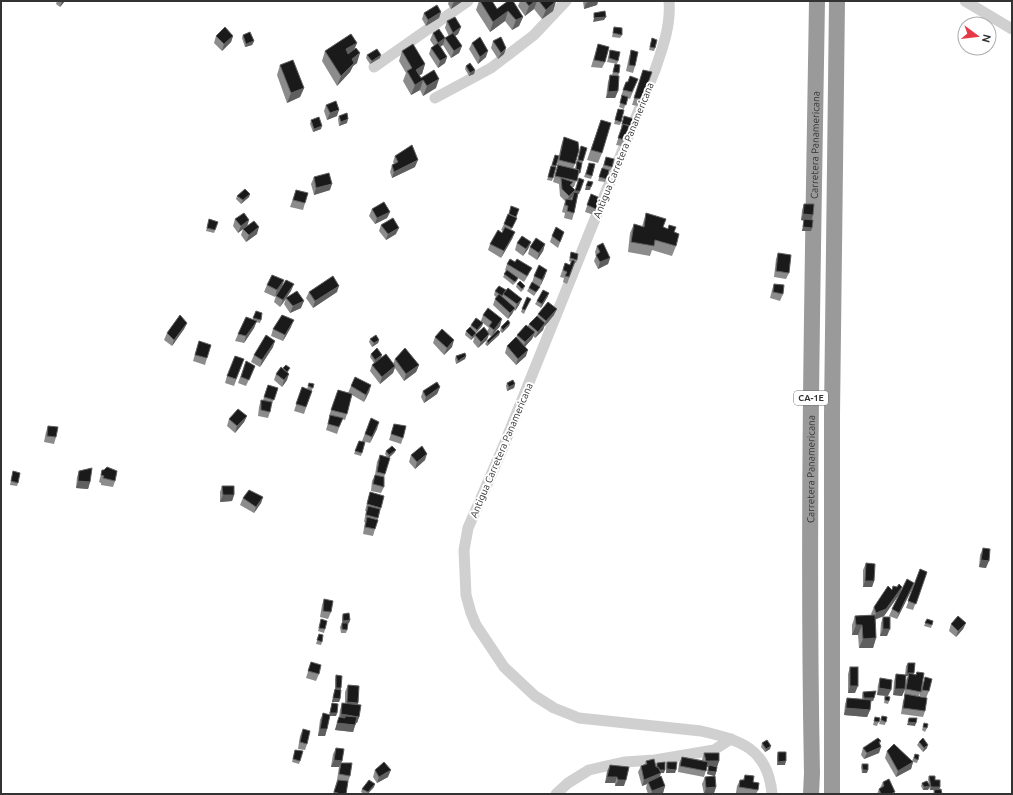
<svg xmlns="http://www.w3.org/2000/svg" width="1013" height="795" font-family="Ubuntu,sans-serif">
	<rect width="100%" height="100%" fill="#fff"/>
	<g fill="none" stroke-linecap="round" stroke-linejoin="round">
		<g stroke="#d0d0d0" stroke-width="11">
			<path d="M669 1C671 25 663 47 655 70L501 452 468 528 464 550 466 595 471 613 476 625 504 667 535 696 554 708 579 718 701 731C740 740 768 748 772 794"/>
			<path d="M965 1 1012 29"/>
			<path d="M374 67 468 1"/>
			<path d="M435 98 491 68 534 35 566 1"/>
			<path d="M556 794 568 783 589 770 624 762 655 760 714 750 731 739"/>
		</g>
		<g stroke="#9a9a9a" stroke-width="16">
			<path id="s1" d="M811 794 812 773C807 515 813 258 817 1"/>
			<path d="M832 794V415L837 1"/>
		</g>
	</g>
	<g fill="#8c8c8c">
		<path d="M57 1H65L60 7 56 4Z"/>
		<path d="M449 1H463L451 9 448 4Z"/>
		<path d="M479 1H492L497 9 508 1 523 17 519 26 512 30 505 21 490 32 476 10Z"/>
		<path d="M520 1H556L553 11 542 19 534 9 525 16 518 6Z"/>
		<path d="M583 1H598L597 5 584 9Z"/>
		<path d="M441 12 439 18 426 26 422 19 424 13Z"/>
		<path d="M447 21 461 27 458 34 455 36 462 46 459 53 451 58 443 45 440 46 447 57 445 63 438 68 429 54 431 48 434 46 430 40 433 33 445 38 449 36 445 28Z"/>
		<path d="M614 27 622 35 620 38 612 37Z"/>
		<path d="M243 35 254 41 252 45 245 47 242 38Z"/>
		<path d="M216 36H233L231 42 222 51 214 43Z"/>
		<path d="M652 38 655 48 654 51 649 50Z"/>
		<path d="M493 41 506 48 504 54 498 59 491 48Z"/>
		<path d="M357 43 354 49 357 63 353 66 350 72 337 86 322 61 325 51Z"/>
		<path d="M472 43 486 57 478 64 469 49Z"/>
		<path d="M598 44 605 62 602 68 591 67Z"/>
		<path d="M610 50 618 61 617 64 607 62Z"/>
		<path d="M631 50 635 66 633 73 626 71 629 57Z"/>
		<path d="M402 51 425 64 422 74 419 75 421 78 436 88 423 96 420 90 411 95 403 81 406 73 399 61Z"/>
		<path d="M367 55 380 58 370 64 366 58Z"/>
		<path d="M615 64 619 73 618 76 612 75Z"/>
		<path d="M280 65 304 88 300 97 287 103 277 75Z"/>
		<path d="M466 66 475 70 474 74 469 76 465 69Z"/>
		<path d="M643 70 652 72 639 106 632 105Z"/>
		<path d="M610 75 618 91 615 98H606L608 82Z"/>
		<path d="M630 76 638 79 630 99 627 98 624 109 619 107 622 97 621 96 626 82H627Z"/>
		<path d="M326 105 337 116 327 120 324 111Z"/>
		<path d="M618 109 621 122 620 125 614 124Z"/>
		<path d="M339 116 347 123 339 126 338 119Z"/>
		<path d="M624 116 634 119 630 130 628 129 622 146 616 145 622 127H621Z"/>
		<path d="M311 120 321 129 313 132 310 124Z"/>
		<path d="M601 120 602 153 598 163 587 160Z"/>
		<path d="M564 137 575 164 573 169H575L581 146 583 161 574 187H572L575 190V192L579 178V194H578L574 213 572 220 564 218 565 213 562 212 565 201 560 196 559 184 553 182 556 170 561 146Z"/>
		<path d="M555 155 559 156 556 167 552 181 547 180Z"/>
		<path d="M395 156 415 167 392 178 390 172 392 165 394 164 393 162Z"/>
		<path d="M606 157 612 167 610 171 609 170 605 182 598 181Z"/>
		<path d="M588 166 592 176 591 179 584 177Z"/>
		<path d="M314 177 330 190 314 195 311 184Z"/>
		<path d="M296 190 305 203 303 210 290 207Z"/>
		<path d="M250 194 249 197 241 204 236 199 237 196Z"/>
		<path d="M591 194 597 200 599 201 594 215 585 212Z"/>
		<path d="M804 204 813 215 812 220V228L811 231H802L804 221 801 220 802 210Z"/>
		<path d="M372 209 390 212 387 218 375 224 369 216Z"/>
		<path d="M646 213 663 227 674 232 676 246 672 256 652 250 650 256 628 252 630 233 634 224 642 227 643 223Z"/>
		<path d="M516 217 514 224 511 230 515 232 512 239 501 258 488 250 490 244 503 231 501 230 504 224Z"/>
		<path d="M209 219 218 222 214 233 206 231Z"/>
		<path d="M235 219 249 220 247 226 257 234 246 242 241 235 243 229 238 233 233 226Z"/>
		<path d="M381 225 396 234 386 240 379 231Z"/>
		<path d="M564 232 558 248 550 242 552 236Z"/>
		<path d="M531 242 528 249 523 256 515 250 517 243Z"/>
		<path d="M545 244 543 251 537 260 528 254 530 247Z"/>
		<path d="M597 246 610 258 608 264 598 269 594 261 596 256 595 252Z"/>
		<path d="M571 252 577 260 576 263H575L567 284 563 282 564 278 560 277 565 263 570 265 571 262 569 261Z"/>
		<path d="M778 253 789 273 786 279 774 277 776 259Z"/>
		<path d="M507 264 529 274 524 282 518 278 517 281 513 285 503 277 506 271 505 270Z"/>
		<path d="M534 276H545L538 290 534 296 527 291 532 283Z"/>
		<path d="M284 280 282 286 291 291 287 297 301 308 290 313 284 304 286 299 280 307 274 302 276 296 281 287 275 297 264 292 267 285Z"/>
		<path d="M517 284 525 286 524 289 521 292 516 287Z"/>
		<path d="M774 284 783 294 780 301 770 298 772 290Z"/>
		<path d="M499 286 519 305 515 311 514 310 512 314 508 319 493 305 495 299 496 297 494 295 495 291Z"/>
		<path d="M309 292H337L313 308 306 298Z"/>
		<path d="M548 296 541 308 535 304 537 301Z"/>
		<path d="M529 302 524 314 521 312 522 309Z"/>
		<path d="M256 311 261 320 260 323 256 322 254 328 244 343 235 341 238 334 253 320Z"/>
		<path d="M538 314 554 315 544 327 543 330 535 338 533 336 532 339 525 346 526 356 516 365 505 353 507 346 516 338 517 335 528 326 529 324 537 316Z"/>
		<path d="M483 315 500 326 492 336 500 332 499 335 487 346 485 344 487 341 491 336 489 335 478 348 473 342 475 335 487 331 489 328 483 323 482 326 476 333 475 336 471 340 465 335 466 331 470 327 471 325 481 321Z"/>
		<path d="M187 323 184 329 172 346 164 340 167 333Z"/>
		<path d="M510 323 509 326 502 333 500 331 501 327Z"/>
		<path d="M291 327 283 341 271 336 273 329Z"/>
		<path d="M435 337 452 347 444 355 433 343Z"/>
		<path d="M370 339 379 340 378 343 372 347 369 342Z"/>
		<path d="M199 341 207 358 205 365 193 361Z"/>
		<path d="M273 347 260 367 251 362 254 355Z"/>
		<path d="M371 354 381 357 393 364 395 359 419 365 416 372 404 381 395 368 393 373 380 384 370 371 372 365 374 363 370 357Z"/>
		<path d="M456 356H466L465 359 456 364 455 359Z"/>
		<path d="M244 359 234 386 225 383 227 376Z"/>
		<path d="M246 361 255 366 246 386 238 383Z"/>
		<path d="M289 371 288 372 287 380 282 387 274 380 276 374Z"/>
		<path d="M309 383 314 384 304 414 294 411 302 387 307 389Z"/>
		<path d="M507 383 515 384 514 388 507 391 506 386Z"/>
		<path d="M268 385 278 388 271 406 270 412 268 418 258 416 259 407 261 400H263Z"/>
		<path d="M371 385 369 392 364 402 352 395 347 414 345 420 342 419 337 434 326 430 330 416H329L338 390 348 393 351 386Z"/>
		<path d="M440 387 437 394 424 403 421 397 423 391Z"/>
		<path d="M247 416 244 422 235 433 227 426 229 419Z"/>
		<path d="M371 418 377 429 370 443 362 441Z"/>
		<path d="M394 424 403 438 401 444 389 440Z"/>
		<path d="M48 426 56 437 54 444 44 442 46 432Z"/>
		<path d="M359 441 365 442 361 456 354 454Z"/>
		<path d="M396 450 394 453 389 458 384 478V487L381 493 371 491 372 481 375 475 377 462 380 455 387 457 385 454 386 451Z"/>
		<path d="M411 455 425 460 415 469 409 462Z"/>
		<path d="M102 470H104L115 481 113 487 101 485V483L99 482Z"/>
		<path d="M13 471 18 483 17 486 10 485Z"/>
		<path d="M79 471 90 482 88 489 76 488 77 477Z"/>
		<path d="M222 486 234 495 232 501 220 502V492Z"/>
		<path d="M370 492 381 508 373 536 363 534 365 522H364L366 511H365Z"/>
		<path d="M263 497 261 503 254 513 240 505 243 498Z"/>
		<path d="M983 548 986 568 979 567 980 555Z"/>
		<path d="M866 563 874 581 872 587H863V570Z"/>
		<path d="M920 569 927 572 913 610 906 608Z"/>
		<path d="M914 583 912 589 897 619 889 616 892 609 899 595 884 616 875 619 876 638 873 648H859L858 635H852V625L855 616 872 615 871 614 874 607 892 589 897 587H902L900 591Z"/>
		<path d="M324 599 331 612 328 619 320 617 322 605Z"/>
		<path d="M343 614 350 620 349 623H347V630L346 633H341L340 627 342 623V617Z"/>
		<path d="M883 617 887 636H880L881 623Z"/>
		<path d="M321 619 325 629 324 633 318 631Z"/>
		<path d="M927 619 933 621 931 628 924 626Z"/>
		<path d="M966 623 963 629 956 637 949 631 951 624Z"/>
		<path d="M319 634 322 642 321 645 316 644Z"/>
		<path d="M311 662 319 674 316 681 306 678Z"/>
		<path d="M908 663 914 674H916L917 672 921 690 925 677 929 691 926 698 920 696V693L919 697 925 711 923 717 901 714 903 701 905 696H904L906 680 908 676H906L905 689 902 696 893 695 894 681 896 674 905 675 906 666Z"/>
		<path d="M850 667 855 693H848V674Z"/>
		<path d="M336 675 341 688V690L340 699 339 702H332L335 689V679Z"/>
		<path d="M880 678 888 696 877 695 878 685Z"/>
		<path d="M348 685 358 705 359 717 357 723H356L353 732 335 730 339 717 340 710 342 703H345V692Z"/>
		<path d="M863 692 874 698 873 701H871L870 710 867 717 844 715 845 704 847 698 862 699V695Z"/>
		<path d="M885 696 889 701 888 704 884 703Z"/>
		<path d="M332 703 337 713 336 716H330L327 729 325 736H318L320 720 323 713 329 715Z"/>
		<path d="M882 716 887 717 885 725 879 724Z"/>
		<path d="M875 717 880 718 877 726 873 725Z"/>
		<path d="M924 723 927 728 925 732 922 730Z"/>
		<path d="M303 729 307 744 305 750 298 749 300 736Z"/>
		<path d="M919 742 927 748 923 752 917 745Z"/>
		<path d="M762 743 770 749 765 752 761 747Z"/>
		<path d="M880 743 879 753 864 759 861 755 863 748Z"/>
		<path d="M336 748 342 761 341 763 350 776 348 782 346 794H333L337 780 339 767H331L333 754Z"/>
		<path d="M295 750 300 761 299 764 292 762Z"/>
		<path d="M887 751 912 761 915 754 918 760 917 763 913 762 911 769 896 777 885 758Z"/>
		<path d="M778 752 785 765H777V755Z"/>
		<path d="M704 753 719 761 717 767 716 772 715 776 707 774 708 767H707L704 777 678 772 679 763 682 757 702 760Z"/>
		<path d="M646 761 656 767 657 763 664 773H661L659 777 665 786 663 793 659 794H648L646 788 647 784 642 786 638 772 641 766 645 764Z"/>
		<path d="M667 762 675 773H666V765Z"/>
		<path d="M862 764 867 773H862L861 767Z"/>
		<path d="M610 765 624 786H615V783H605L607 771Z"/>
		<path d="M375 770 388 777 377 783 373 777Z"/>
		<path d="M745 775 753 782 758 790 756 794H741L736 793 737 786 740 780H743Z"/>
		<path d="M929 776 935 780 940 787 939 789 942 794H933L934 790H930L929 787 928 790H923L921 786 922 783 929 785 928 779Z"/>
		<path d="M705 777 716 787 714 793 704 794 702 784Z"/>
		<path d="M883 782 894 794H877L879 789 880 788Z"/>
		<path d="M374 787 368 794H364L361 792 362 789Z"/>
	</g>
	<g fill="#5f5f5f">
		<path d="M62 1H65L60 7Z"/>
		<path d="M456 1H463L451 9 453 3Z"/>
		<path d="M535 1H537L534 9 525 16 529 6Z"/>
		<path d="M556 1 553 11 542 19 546 10Z"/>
		<path d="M591 1H598L597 5 584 9 586 3Z"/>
		<path d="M508 11 505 21 490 32 493 22Z"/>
		<path d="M441 12 439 18 426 26 428 20Z"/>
		<path d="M523 17 519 26 512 30 516 20Z"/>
		<path d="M606 17 604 20 593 22 594 18Z"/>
		<path d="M461 27 458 34 451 39 453 33Z"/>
		<path d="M233 36 231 42 222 51 224 44Z"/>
		<path d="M445 38 443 45 436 50 438 43Z"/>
		<path d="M254 41 252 45 245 47 246 44Z"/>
		<path d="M357 43 353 52 343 59 346 49Z"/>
		<path d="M462 46 459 53 451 58 454 51Z"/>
		<path d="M506 48 504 54 498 59 501 53Z"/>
		<path d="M488 51 486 57 478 64 480 57Z"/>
		<path d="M360 53 357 63 353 66 350 72 337 86 341 76 352 59Z"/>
		<path d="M381 55 380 58 370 64 372 61Z"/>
		<path d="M447 57 445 63 438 68 440 61Z"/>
		<path d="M425 64 422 74 412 79 416 70Z"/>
		<path d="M475 70 474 74 469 76 470 73Z"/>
		<path d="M439 79 436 88 423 96 427 86Z"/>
		<path d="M423 80 420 90 411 95 415 85Z"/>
		<path d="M304 88 300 97 287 103 291 93Z"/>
		<path d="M618 91 615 98H606L608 92Z"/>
		<path d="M339 110 337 116 327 120 330 113Z"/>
		<path d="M348 119 347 123 339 126 341 122Z"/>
		<path d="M322 126 321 129 313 132 314 129Z"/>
		<path d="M418 160 415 167 392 178 394 172Z"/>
		<path d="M332 184 330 190 314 195 316 188Z"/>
		<path d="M586 186 591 187 590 190H585Z"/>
		<path d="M575 190 572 197 567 203 569 196Z"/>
		<path d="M575 191H580L579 194H574Z"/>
		<path d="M250 194 249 197 241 204 243 200Z"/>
		<path d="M390 212 387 218 375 224 377 218Z"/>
		<path d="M803 214 813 215 811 221 801 220Z"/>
		<path d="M249 220 247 226 238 233 241 226Z"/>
		<path d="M259 227 257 234 246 242 249 235Z"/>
		<path d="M803 227 812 228 811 231H802Z"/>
		<path d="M399 228 396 234 386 240 388 234Z"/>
		<path d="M515 232 512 239 501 258 504 251Z"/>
		<path d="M531 242 528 249 523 256 526 249Z"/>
		<path d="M545 244 543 251 537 260 539 253Z"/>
		<path d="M610 258 608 264 598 269 600 262Z"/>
		<path d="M547 270 545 276 540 287 542 280Z"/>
		<path d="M284 280 282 286 275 297 277 290Z"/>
		<path d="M294 284 291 291 280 307 283 300Z"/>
		<path d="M339 286 337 292 313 308 315 301Z"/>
		<path d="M549 293 548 296 541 308 542 304Z"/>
		<path d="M522 299 519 305 515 311 517 304Z"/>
		<path d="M304 301 301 308 290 313 293 306Z"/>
		<path d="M515 308 512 314 508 319 510 313Z"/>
		<path d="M557 309 554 315 544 327 546 321Z"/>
		<path d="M502 319 500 326 491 337 494 330Z"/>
		<path d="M294 320 291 327 283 341 285 335Z"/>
		<path d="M257 321 254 328 244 343 246 336Z"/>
		<path d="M187 323 184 329 172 346 174 340Z"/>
		<path d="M483 323 482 326 476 333 477 330Z"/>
		<path d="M510 323 509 326 502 333 503 330Z"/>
		<path d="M545 323 543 330 535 338 538 332Z"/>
		<path d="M500 332 499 335 487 346 488 343Z"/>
		<path d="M535 332 532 339 523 349 525 342Z"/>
		<path d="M476 333 475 336 471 340 472 337Z"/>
		<path d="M489 334 487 340 478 348 481 342Z"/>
		<path d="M379 340 378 343 372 347 374 343Z"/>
		<path d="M454 340 452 347 444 355 447 348Z"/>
		<path d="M275 341 273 347 260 367 262 360Z"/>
		<path d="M528 350 526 356 516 365 518 359Z"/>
		<path d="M382 355 381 358 374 364 375 360Z"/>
		<path d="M466 356 465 359 456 364 458 361Z"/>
		<path d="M419 365 416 372 404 381 406 374Z"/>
		<path d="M395 366 393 373 380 384 382 377Z"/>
		<path d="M289 374 287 380 282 387 284 380Z"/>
		<path d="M515 384 514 388 507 391 509 387Z"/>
		<path d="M371 385 369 392 364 402 366 395Z"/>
		<path d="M440 387 437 394 424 403 426 397Z"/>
		<path d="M247 416 244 422 235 433 237 426Z"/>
		<path d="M379 422 377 429 370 443 372 437Z"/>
		<path d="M396 450 394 453 388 458 389 455Z"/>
		<path d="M427 454 425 460 415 469 417 462Z"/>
		<path d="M78 481 90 482 88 489 76 488Z"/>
		<path d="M223 495H234L232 501 220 502Z"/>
		<path d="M263 497 261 503 254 513 256 507Z"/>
		<path d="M981 560 989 561 986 568 979 567Z"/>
		<path d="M865 581H874L872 587H863Z"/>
		<path d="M914 583 912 589 897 619 899 613Z"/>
		<path d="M902 587 900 593 884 616 874 620 876 613Z"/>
		<path d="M350 620 349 623 342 624 343 621Z"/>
		<path d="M966 623 963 629 956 637 958 631Z"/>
		<path d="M856 625H862L858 635H852Z"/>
		<path d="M883 629H890L887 636H880Z"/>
		<path d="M876 638 873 648H859L863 639Z"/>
		<path d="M907 673H914L913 677 909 673 908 676H905Z"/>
		<path d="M850 686H858L855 693H848Z"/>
		<path d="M336 688H341L340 691H335Z"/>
		<path d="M879 688 891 690 888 696 877 695Z"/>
		<path d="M895 689H905L902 696 893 695Z"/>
		<path d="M333 698 340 699 339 702H332Z"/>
		<path d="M864 698H874L873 701 863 702Z"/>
		<path d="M347 702 358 703 356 710 344 709Z"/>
		<path d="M846 708 870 710 867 717 844 715Z"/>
		<path d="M330 713H337L336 716H329Z"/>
		<path d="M341 714 359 717 357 723 339 721Z"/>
		<path d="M908 722 916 723 915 726 907 725Z"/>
		<path d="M337 723 355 725 353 732 335 730Z"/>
		<path d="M320 729H327L325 736H318Z"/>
		<path d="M881 741 878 748 881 747 879 753 864 759 867 753Z"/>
		<path d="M928 745 927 748 923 752 924 748Z"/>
		<path d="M771 746 770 749 765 752 766 749Z"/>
		<path d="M334 760 342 761 339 767H331Z"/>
		<path d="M706 761H719L717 767 709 765 708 767H704Z"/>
		<path d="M786 761 785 765H777L778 762Z"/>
		<path d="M913 762 911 769 896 777 898 771Z"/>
		<path d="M667 769 676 770 675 773H666Z"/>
		<path d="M391 770 388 777 377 783 379 777Z"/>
		<path d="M657 770H665L664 773H656Z"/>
		<path d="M863 770H868L867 773H862Z"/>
		<path d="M708 771 716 772 715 776 707 774Z"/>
		<path d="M661 773 658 780 648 782 647 784 642 786 644 780Z"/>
		<path d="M607 777H617L615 783H605Z"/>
		<path d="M618 780H626L624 786H615Z"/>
		<path d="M375 784 374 787 367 794 368 792Z"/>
		<path d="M665 786 663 793 659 794H651L652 791Z"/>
		<path d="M930 786 928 790H923L924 787Z"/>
		<path d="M716 787 714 793 704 794 706 788Z"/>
		<path d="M931 787H940L939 790H930Z"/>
	</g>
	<g fill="#1a1a1a" stroke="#5f5f5f">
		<path d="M480 1H492L497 9 508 1H513L523 17 516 20 508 11 493 22Z"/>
		<path d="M525 1H535L529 6Z"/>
		<path d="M539 1H556L546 10Z"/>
		<path d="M437 5 441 12 428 20 424 13Z"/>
		<path d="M605 11 606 17 594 18V13Z"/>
		<path d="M455 17 461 27 453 33 462 46 454 51 445 38 453 33 447 21Z"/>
		<path d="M225 27 233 36 224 44 216 36Z"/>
		<path d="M614 27 622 28V35L613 33Z"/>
		<path d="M439 29 445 38 438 43 433 33Z"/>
		<path d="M250 32 254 41 246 44 243 35Z"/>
		<path d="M351 34 357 43 346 49 348 54 356 48 360 53 352 59 354 63 341 76 325 51Z"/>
		<path d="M480 37 488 51 480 57 472 43Z"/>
		<path d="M501 37 506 48 501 53 493 41Z"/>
		<path d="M652 38 657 40 655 48 650 47Z"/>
		<path d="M438 43 447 57 440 61 431 48Z"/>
		<path d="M413 44 425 64 416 70 421 78 434 70 439 79 427 86 423 80 415 85 407 71 412 68 402 51Z"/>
		<path d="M598 44 609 47 605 62 594 60Z"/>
		<path d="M377 49 381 55 372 61 367 55Z"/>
		<path d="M610 50 620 52 618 61 609 58Z"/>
		<path d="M631 50 638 52 635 66 629 65Z"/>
		<path d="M293 60 304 88 291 93 280 65Z"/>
		<path d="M470 63 475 70 470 73 466 66Z"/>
		<path d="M615 64 620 65 619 73 613 72Z"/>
		<path d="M643 70 652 72 642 99 634 98Z"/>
		<path d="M610 75 619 76 618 91 608 92Z"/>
		<path d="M630 76 638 79 632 92 623 90 626 82H628Z"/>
		<path d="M622 95 628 97 626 105 620 103Z"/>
		<path d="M336 101 339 110 330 113 326 105Z"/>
		<path d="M618 109 624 110 621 122 615 120Z"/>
		<path d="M347 113 348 119 341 122 339 116Z"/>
		<path d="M624 116 634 119 632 126 622 124Z"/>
		<path d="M319 117 322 126 314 129 311 120Z"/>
		<path d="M601 120 611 123 602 153 591 150Z"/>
		<path d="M623 124 629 126 624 140 618 138Z"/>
		<path d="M564 137 578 142 579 150 575 164 559 160Z"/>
		<path d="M412 145 418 160 394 172 392 165 398 162 395 156Z"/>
		<path d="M581 146 587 148 583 161 578 160Z"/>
		<path d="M555 155 559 156 556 166 552 165Z"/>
		<path d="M606 157 614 159 612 167 604 165Z"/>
		<path d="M577 161 582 163 580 173H579V170L576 169Z"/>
		<path d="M589 163 595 164 592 176 586 174Z"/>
		<path d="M558 165 579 170 577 181 555 176Z"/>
		<path d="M551 166 556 167 553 178 548 177Z"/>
		<path d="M602 168 609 170 607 179 599 177Z"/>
		<path d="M329 173 332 184 316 188 314 177Z"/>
		<path d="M561 178 573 182 570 185 575 190 569 196 562 189Z"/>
		<path d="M579 178 584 180 580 191H575Z"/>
		<path d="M588 181 593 182 591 187 586 186Z"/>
		<path d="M245 189 250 194 243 200 237 196Z"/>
		<path d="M296 190 308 193 305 203 293 200Z"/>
		<path d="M574 192 578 193 574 213 567 211 568 206 565 205 566 199 572 200Z"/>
		<path d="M591 194 598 197 597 200 599 201 596 209 587 205Z"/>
		<path d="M384 202 390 212 377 218 372 209Z"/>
		<path d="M804 204H814L813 215 803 214Z"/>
		<path d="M511 206 519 209 516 217 509 214Z"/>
		<path d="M244 213 249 220 241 226 235 219Z"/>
		<path d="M646 213 666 219 663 227 668 229 669 225 676 227 674 232 679 234 676 246 655 240 654 246 631 242 634 224 644 227Z"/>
		<path d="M508 214 517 218 512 228 504 224Z"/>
		<path d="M393 218 399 228 388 234 381 225Z"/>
		<path d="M209 219 218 222 215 230 207 228Z"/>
		<path d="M804 219 813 220 812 228 803 227Z"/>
		<path d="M254 221 259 227 249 235 243 229Z"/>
		<path d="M505 227 515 232 504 251 490 244 498 230 502 233Z"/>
		<path d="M556 227 564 232 560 242 552 236Z"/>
		<path d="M522 236 531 242 526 249 517 243Z"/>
		<path d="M536 238 545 244 539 253 530 247Z"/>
		<path d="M603 243 610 258 600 262 596 255 600 252 597 246Z"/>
		<path d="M571 252 578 254 577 260 570 258Z"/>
		<path d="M778 253 791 255 789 273 776 271Z"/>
		<path d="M510 259 515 262 517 259 532 268 527 276 507 264Z"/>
		<path d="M572 260 575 261 569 277 565 276 567 272 563 270 565 263 570 265Z"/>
		<path d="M539 265 547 270 542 280 534 276Z"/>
		<path d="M507 270 518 278 515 282 504 274Z"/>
		<path d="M272 275 284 280 277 290 267 285Z"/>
		<path d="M333 276 339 286 315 301 309 292Z"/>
		<path d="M286 280 294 284 283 300 276 296Z"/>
		<path d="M520 281 525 286 522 289 517 284Z"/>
		<path d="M532 282 540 287 536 292 529 288Z"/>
		<path d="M774 284 784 285 783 294 773 292Z"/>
		<path d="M499 286 506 290 502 296 499 294 495 291Z"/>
		<path d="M508 288 522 299 517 304 503 294Z"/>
		<path d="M543 290 549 293 542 304 537 301Z"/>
		<path d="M297 291 304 301 293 306 286 298Z"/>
		<path d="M499 294 515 308 510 313 495 299Z"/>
		<path d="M527 297 531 299 525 310 522 309Z"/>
		<path d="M548 302 557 309 546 321 538 314Z"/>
		<path d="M488 308 502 319 494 330 489 326 492 322 483 315Z"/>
		<path d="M256 311 262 313 261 320 253 318Z"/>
		<path d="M180 315 187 323 174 340 167 333Z"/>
		<path d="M282 315 294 320 285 335 273 329Z"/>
		<path d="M537 316 545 323 538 332 529 324Z"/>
		<path d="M246 317 257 321 246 336 238 334Z"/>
		<path d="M476 318 483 323 477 330 471 325Z"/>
		<path d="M508 320 510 323 503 330 501 327Z"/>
		<path d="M526 325 535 332 525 342 517 335Z"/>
		<path d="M470 327 476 333 472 337 466 331Z"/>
		<path d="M484 327 489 334 481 342 475 335Z"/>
		<path d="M442 329 454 340 447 348 435 337Z"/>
		<path d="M498 330 500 332 488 343 487 341Z"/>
		<path d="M266 335 275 341 262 360 254 355Z"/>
		<path d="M376 335 379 340 374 343 370 339Z"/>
		<path d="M516 337 528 350 518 359 507 346Z"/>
		<path d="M199 341 211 345 207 358 195 355Z"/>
		<path d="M377 348 382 355 375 360 371 354Z"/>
		<path d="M405 348 419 365 406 374 395 359Z"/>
		<path d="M465 353 466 356 458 361 456 356Z"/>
		<path d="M386 354 395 366 382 377 372 365Z"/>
		<path d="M235 356 244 359 236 379 227 376Z"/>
		<path d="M246 361 255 366 249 380 241 377Z"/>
		<path d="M286 365 290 368 287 372 283 368Z"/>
		<path d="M281 367 289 374 284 380 276 374Z"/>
		<path d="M355 377 371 385 366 395 351 386Z"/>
		<path d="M513 380 515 384 509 387 507 383Z"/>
		<path d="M437 382 440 387 426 397 423 391Z"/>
		<path d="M309 383 314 384 313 388 308 386Z"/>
		<path d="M268 385 278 388 274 400 264 397Z"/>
		<path d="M302 387 312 391 306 407 296 404Z"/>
		<path d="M338 390 352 394 347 414 331 410Z"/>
		<path d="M261 400 272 402 270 412 261 410Z"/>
		<path d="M238 409 247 416 237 426 229 419Z"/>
		<path d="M330 415 343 418 339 427 328 424Z"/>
		<path d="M371 418 379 422 372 437 365 434Z"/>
		<path d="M394 424 406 426 403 438 391 434Z"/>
		<path d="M48 426 58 427 56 437 47 436Z"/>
		<path d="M359 441 365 442 362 453 355 451Z"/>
		<path d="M392 446 396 450 389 455 386 451Z"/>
		<path d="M422 446 427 454 417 462 411 455Z"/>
		<path d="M380 455 390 458 385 474 377 472Z"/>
		<path d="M107 467 117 471 115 481 103 478 104 476 101 475 102 470H104Z"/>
		<path d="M92 468 90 482 78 481 79 471Z"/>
		<path d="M13 471 20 473 18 483 11 481Z"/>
		<path d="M375 475 384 477V487L373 484Z"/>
		<path d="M222 486H234V495H223Z"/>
		<path d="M249 490 263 497 256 507 243 498Z"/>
		<path d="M370 492 384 496 381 508 367 504Z"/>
		<path d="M368 506 380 509 378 518 366 515Z"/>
		<path d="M367 517 378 520 375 529 365 527Z"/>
		<path d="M983 548 990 549 989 561 981 560Z"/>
		<path d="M866 563 875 564 874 581H865Z"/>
		<path d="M920 569 927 572 916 604 908 601Z"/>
		<path d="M907 579 914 583 899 613 892 609Z"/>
		<path d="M899 584 902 587 886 609 876 613 874 607 888 586 892 590 893 586 897 587Z"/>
		<path d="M324 599 333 601 331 612 323 611Z"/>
		<path d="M349 613 350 620 343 621V614Z"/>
		<path d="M875 615 876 638 863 639 862 625H856L855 616Z"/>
		<path d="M958 616 966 623 958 631 951 624Z"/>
		<rect x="883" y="617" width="7" height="12"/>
		<path d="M321 619 327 621 325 629 319 628Z"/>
		<path d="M927 619 933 621 932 625 925 623Z"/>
		<path d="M342 623H348L347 630 342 629Z"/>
		<path d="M319 634 323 635 322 642 317 640Z"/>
		<path d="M311 662 321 665 319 674 308 671Z"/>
		<path d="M908 663H915L914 673H907Z"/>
		<rect x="850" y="667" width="8" height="19"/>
		<path d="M917 672 924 673 921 692 906 689 909 673 916 675Z"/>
		<path d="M896 674 906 675 905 689H895Z"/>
		<path d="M336 675 342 676 341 688H336Z"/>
		<path d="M925 677 932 679 929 691 922 690Z"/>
		<path d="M880 678 892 680 891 690 879 688Z"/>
		<path d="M348 685 359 686 358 703 347 702Z"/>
		<path d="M335 689 341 690 340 699 333 698Z"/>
		<path d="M876 691 874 698H864L863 692Z"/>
		<path d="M905 694 927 698 925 711 903 708Z"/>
		<path d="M885 696 890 697 889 701 885 700Z"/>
		<path d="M847 698 871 700 870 710 846 708Z"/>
		<path d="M332 703 338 704 337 713H330Z"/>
		<path d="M342 703 361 705 359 717 341 714Z"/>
		<path d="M323 713 330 715 327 729H320Z"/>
		<path d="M345 716 357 717 355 725 337 723 339 717 345 718Z"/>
		<path d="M882 716 887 717 886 722 881 720Z"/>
		<path d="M875 717 880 718 879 722 874 721Z"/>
		<path d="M909 718H917L916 723 908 722Z"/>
		<path d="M924 723 928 724 927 728 923 727Z"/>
		<path d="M303 729 310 731 307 744 300 742Z"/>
		<path d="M878 738 881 741 879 742 881 747 867 753 863 748Z"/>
		<path d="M923 738 928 745 924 748 919 742Z"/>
		<path d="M767 740 771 746 766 749 762 743Z"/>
		<path d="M894 744 913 762 898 771 887 751Z"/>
		<path d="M336 748 344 749 342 761 334 760Z"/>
		<path d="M295 750 303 751 300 761 293 759Z"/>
		<path d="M778 752H786V761L778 762Z"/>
		<path d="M704 753H719V761H706Z"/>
		<path d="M915 754 919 755 918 760 914 758Z"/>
		<path d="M682 757 708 762 706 771 680 766Z"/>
		<path d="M654 759 656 767H658L661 773 644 780 641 766 647 764 646 761Z"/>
		<path d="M384 762 391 770 379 777 375 770Z"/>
		<path d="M665 762V770H660L658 767H657V763Z"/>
		<path d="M667 762H677L676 770 667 769Z"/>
		<path d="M341 763H352L350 776 339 774Z"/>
		<path d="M862 764H868V770H863Z"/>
		<path d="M610 765 629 767 626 780H618L617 777H607Z"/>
		<path d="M709 765 717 767 716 772 708 771Z"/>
		<path d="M745 775 754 776 753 782 759 783 758 790 739 787 740 780H744Z"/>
		<path d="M661 776 665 786 652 791 648 782Z"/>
		<path d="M715 776 716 787 706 788 705 777Z"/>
		<path d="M929 776H935V780H940V787H931Z"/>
		<path d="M889 779 895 792 891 794H881L879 789 884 786 883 782Z"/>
		<path d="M338 780 348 781 346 794H341L334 792Z"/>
		<path d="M369 780 375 784 368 792 362 789Z"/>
		<path d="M927 781 930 786 924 787 922 783Z"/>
		<path d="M941 789 942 794H935L934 790Z"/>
	</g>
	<g text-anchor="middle" stroke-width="4" stroke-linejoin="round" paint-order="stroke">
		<rect fill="#fff" stroke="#707070" stroke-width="1" x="794" y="391" width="34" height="14" rx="3"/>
		<g font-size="9" font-weight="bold" fill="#333">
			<text x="811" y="401">CA-1E</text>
		</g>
		<g font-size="10" fill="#333" stroke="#fff">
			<text dy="4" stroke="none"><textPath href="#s1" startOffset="649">Carretera Panamericana</textPath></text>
			<text transform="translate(623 150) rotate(-68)" y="4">Antigua Carretera Panamericana</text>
			<text transform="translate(501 450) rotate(-67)" y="4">Antigua Carretera Panamericana</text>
			<text dy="4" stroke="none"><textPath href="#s1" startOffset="325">Carretera Panamericana</textPath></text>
		</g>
	</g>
	<rect width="1013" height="795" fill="none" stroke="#333333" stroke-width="4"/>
	<g transform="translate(977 36) rotate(105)"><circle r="19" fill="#ffffff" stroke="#adadad"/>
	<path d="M0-3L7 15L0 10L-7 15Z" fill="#e63946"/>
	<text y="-6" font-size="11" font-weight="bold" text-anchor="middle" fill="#333333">N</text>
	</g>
</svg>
